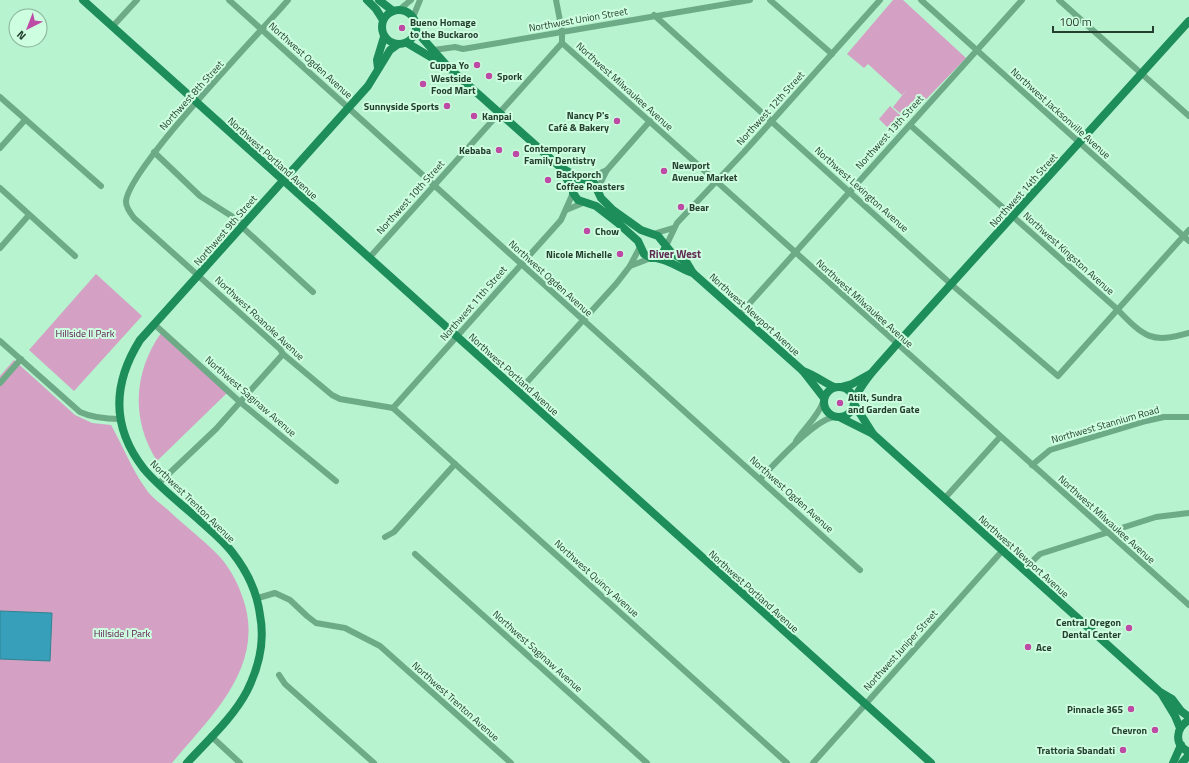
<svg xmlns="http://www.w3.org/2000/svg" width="1189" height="763" font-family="'Titillium Web',sans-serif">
	<rect width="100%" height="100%" fill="#b7f3ce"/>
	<g fill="#d4a1c5">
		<path d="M893 0H903L966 58 907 119 893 107 908 88 902 95 868 64 864 68 847 54Z"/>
		<path d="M890 106 902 117 890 130 879 119Z"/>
		<path d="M96 274 142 316 74 391 29 350Z"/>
		<path d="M161 333 227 393 157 461C131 420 133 373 161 333Z"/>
		<path d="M14 360 75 415 92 423 111 425C123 446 132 470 146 489 151 497 161 504 168 510 185 526 204 540 220 557 232 571 240 587 245 605 263 670 209 718 172 763H0V376Z"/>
	</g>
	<path fill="#379fb9" stroke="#328290" d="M0 611 52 613 50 661 0 659Z"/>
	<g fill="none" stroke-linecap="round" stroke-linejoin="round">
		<g stroke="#6dab86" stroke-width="6">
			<path d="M229 0 860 570"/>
			<path d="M288 0C261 32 127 170 126 202 126 207 131 214 134 218L280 349 283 354 332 395 340 399 393 408 787 763"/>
			<path d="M556 0 562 31V43L1189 605"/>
			<path d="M770 0 832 54"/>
			<path d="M921 0 1189 241"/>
			<path d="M1059 0 1189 116"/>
			<path d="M399 10 411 0"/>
			<path d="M654 15 952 285 1058 376 1189 230"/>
			<path d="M413 17 420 0"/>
			<path d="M113 26 137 0"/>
			<path d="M434 50 455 47 463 49 750 0"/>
			<path d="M0 97 101 186"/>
			<path d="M910 125 1117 309C1144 337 1151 344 1189 333"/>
			<path d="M0 148 25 120"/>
			<path d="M154 152 200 196 244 224"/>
			<path d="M607 170 650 121"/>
			<path d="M587 179 607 170 597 190"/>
			<path d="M0 188 75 256"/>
			<path d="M566 210 583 203"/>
			<path d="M241 226 313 292"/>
			<path d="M653 234 673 228"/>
			<path d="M666 246 677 223 744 152 880 0"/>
			<path d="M0 248 29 215"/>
			<path d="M369 258 562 43"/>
			<path d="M630 266 651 258"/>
			<path d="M740 314 1022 0"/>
			<path d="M154 324 240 402 336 481"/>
			<path d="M0 341 80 412C93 418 105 419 120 419"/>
			<path d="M0 383 21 359"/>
			<path d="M518 392 616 284 630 266 640 247"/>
			<path d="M393 408 561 220 573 193"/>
			<path d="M796 441C804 428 818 417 823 402"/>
			<path d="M1032 465 1050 450 1146 421 1164 417H1189"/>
			<path d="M760 479C775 464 814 420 834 417"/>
			<path d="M158 484 216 429 283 354"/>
			<path d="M945 498 1000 437"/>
			<path d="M385 537 394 532 455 464"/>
			<path d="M415 554 647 763"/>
			<path d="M1024 569 1040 554 1156 517 1189 513"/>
			<path d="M258 598 275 593 290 600 307 616 316 623 345 628 380 646 511 763"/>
			<path d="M279 675 285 684 374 763"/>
			<path d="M211 736 240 763"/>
			<path d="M813 763 1003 550"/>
		</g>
		<g stroke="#1d8d59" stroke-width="8">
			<path d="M83 0 931 763"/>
			<path d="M367 0 376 9 383 20"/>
			<path d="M379 0 393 11"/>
			<circle cx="399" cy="27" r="17"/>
			<path d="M416 31 448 67 560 167 573 190"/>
			<path d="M407 43 446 66"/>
			<path d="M378 68 377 60 384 37"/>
			<path d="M560 167 583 180"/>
			<path d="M666 246 663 253 656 258H651L644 254 638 241 618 223 596 206 578 200 573 193 577 183 587 179 594 183 601 198 613 210 641 230 658 236 671 252 687 263 693 273 803 371 824 398"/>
			<path d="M656 258C670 260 680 269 693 273"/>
			<path d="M803 371C815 375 823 382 834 387"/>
			<circle cx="839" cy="402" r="15"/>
			<path d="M841 387 852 384 870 374"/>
			<path d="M854 401C862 380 882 362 896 345L1189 21"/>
			<path d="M854 404 873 434"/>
			<path d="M841 418 873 434 1160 692 1172 699 1181 711 1189 717"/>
			<path d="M1161 693 1175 716 1180 728"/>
			<path d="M1189 720C1175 728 1174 745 1189 752"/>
			<path d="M187 763C207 741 233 718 247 691 259 667 265 641 260 615 257 591 247 571 232 552 222 539 209 529 197 518 179 502 159 487 144 469 111 427 113 383 140 340L368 86 390 50 397 45"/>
			<path d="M1173 763 1181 745"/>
			<path d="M1182 763 1189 755"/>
		</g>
	</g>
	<g fill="#bd4aa4" stroke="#cdfedf" stroke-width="1.5">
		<circle cx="402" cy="28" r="4"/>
		<circle cx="477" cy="65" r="4"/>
		<circle cx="489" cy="76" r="4"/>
		<circle cx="423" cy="84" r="4"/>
		<circle cx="447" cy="106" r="4"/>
		<circle cx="474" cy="116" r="4"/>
		<circle cx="617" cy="121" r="4"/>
		<circle cx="499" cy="150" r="4"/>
		<circle cx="516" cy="154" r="4"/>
		<circle cx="664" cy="171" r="4"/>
		<circle cx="548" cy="180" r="4"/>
		<circle cx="681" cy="207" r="4"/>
		<circle cx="587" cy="231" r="4"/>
		<circle cx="620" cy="254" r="4"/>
		<circle cx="840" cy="403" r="4"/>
		<circle cx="1129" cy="628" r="4"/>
		<circle cx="1028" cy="647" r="4"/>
		<circle cx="1131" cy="709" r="4"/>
		<circle cx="1155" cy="730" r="4"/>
		<circle cx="1123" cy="750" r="4"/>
	</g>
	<g text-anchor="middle" stroke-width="4" stroke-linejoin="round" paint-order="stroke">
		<g font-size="10" fill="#253e2f" stroke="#cdfedf">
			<text transform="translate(578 19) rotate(-10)" y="4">Northwest Union Street</text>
			<text transform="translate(311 60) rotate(42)" y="4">Northwest Ogden Avenue</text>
			<text transform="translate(625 86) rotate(42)" y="4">Northwest Milwaukee Avenue</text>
			<text transform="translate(191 95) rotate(-48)" y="4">Northwest 8th Street</text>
			<text transform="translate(770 108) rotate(-48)" y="4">Northwest 12th Street</text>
			<text transform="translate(1061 113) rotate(42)" y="4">Northwest Jacksonville Avenue</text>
			<text transform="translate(889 132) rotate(-48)" y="4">Northwest 13th Street</text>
			<text transform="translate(273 158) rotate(42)" y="4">Northwest Portland Avenue</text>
			<text transform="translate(862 189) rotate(42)" y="4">Northwest Lexington Avenue</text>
			<text transform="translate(1023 190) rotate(-48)" y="4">Northwest 14th Street</text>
			<text transform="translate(410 197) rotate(-48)" y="4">Northwest 10th Street</text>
			<text transform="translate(225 230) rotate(-49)" y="4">Northwest 9th Street</text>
			<text transform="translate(1069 253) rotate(42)" y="4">Northwest Kingston Avenue</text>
			<text transform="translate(551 278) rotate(42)" y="4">Northwest Ogden Avenue</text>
			<text transform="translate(473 303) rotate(-49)" y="4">Northwest 11th Street</text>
			<text transform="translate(865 303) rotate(42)" y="4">Northwest Milwaukee Avenue</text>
			<text transform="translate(755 314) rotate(42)" y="4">Northwest Newport Avenue</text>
			<text transform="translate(260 318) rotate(43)" y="4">Northwest Roanoke Avenue</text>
			<text transform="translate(514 374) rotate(42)" y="4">Northwest Portland Avenue</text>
			<text transform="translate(251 396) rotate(41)" y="4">Northwest Saginaw Avenue</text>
			<text transform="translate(1105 424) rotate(-16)" y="4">Northwest Stannium Road</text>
			<text transform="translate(792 494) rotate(42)" y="4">Northwest Ogden Avenue</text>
			<text transform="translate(193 501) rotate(44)" y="4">Northwest Trenton Avenue</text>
			<text transform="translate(1107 519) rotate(42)" y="4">Northwest Milwaukee Avenue</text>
			<text transform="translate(1024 556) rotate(42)" y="4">Northwest Newport Avenue</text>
			<text transform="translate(597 578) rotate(42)" y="4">Northwest Quincy Avenue</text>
			<text transform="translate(754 591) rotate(42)" y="4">Northwest Portland Avenue</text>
			<text transform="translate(900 650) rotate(-48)" y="4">Northwest Juniper Street</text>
			<text transform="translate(538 651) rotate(42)" y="4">Northwest Saginaw Avenue</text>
			<text transform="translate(456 701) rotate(42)" y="4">Northwest Trenton Avenue</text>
		</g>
		<g font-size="10" font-weight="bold" fill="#253e2f" stroke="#cdfedf" text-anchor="start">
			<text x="410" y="26">Bueno Homage<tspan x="410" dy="12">to the Buckaroo</tspan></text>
			<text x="469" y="69" text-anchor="end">Cuppa Yo</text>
			<text x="497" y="80">Spork</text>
			<text x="431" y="82">Westside<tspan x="431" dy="12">Food Mart</tspan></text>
			<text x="439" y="110" text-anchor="end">Sunnyside Sports</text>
			<text x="609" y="119" text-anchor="end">Nancy P's<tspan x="609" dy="12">Café &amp; Bakery</tspan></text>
			<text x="482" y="120">Kanpai</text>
			<text x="524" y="152">Contemporary<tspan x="524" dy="12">Family Dentistry</tspan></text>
			<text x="491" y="154" text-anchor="end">Kebaba</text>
			<text x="672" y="169">Newport<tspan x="672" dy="12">Avenue Market</tspan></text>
			<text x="556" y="178">Backporch<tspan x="556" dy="12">Coffee Roasters</tspan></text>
			<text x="689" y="211">Bear</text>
			<text x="595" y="235">Chow</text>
			<text x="612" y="258" text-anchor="end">Nicole Michelle</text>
			<text x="848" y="401">Atilt, Sundra<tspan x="848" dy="12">and Garden Gate</tspan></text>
			<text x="1121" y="626" text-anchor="end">Central Oregon<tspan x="1121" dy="12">Dental Center</tspan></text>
			<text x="1036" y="651">Ace</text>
			<text x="1123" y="713" text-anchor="end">Pinnacle 365</text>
			<text x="1147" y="734" text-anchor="end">Chevron</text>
			<text x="1115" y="754" text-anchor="end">Trattoria Sbandati</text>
		</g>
		<g font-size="10" fill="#5b134d" stroke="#cdfedf">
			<text x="85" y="337">Hillside II Park</text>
			<text x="122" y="637">Hillside I Park</text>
		</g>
		<g font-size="11" font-weight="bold" fill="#622954" stroke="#cdfedf">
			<text x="675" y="258">River West</text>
		</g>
	</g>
	<g transform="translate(28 28) rotate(222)"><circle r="19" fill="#cdfedf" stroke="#8ab199"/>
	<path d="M0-3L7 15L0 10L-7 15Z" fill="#bd4aa4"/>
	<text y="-6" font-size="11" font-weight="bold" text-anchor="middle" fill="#253e2f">N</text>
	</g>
	<path d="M1053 26v6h100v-6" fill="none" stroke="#253e2f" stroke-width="2"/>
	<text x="1059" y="26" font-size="12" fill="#253e2f" stroke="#cdfedf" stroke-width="3" paint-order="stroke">100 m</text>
</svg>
